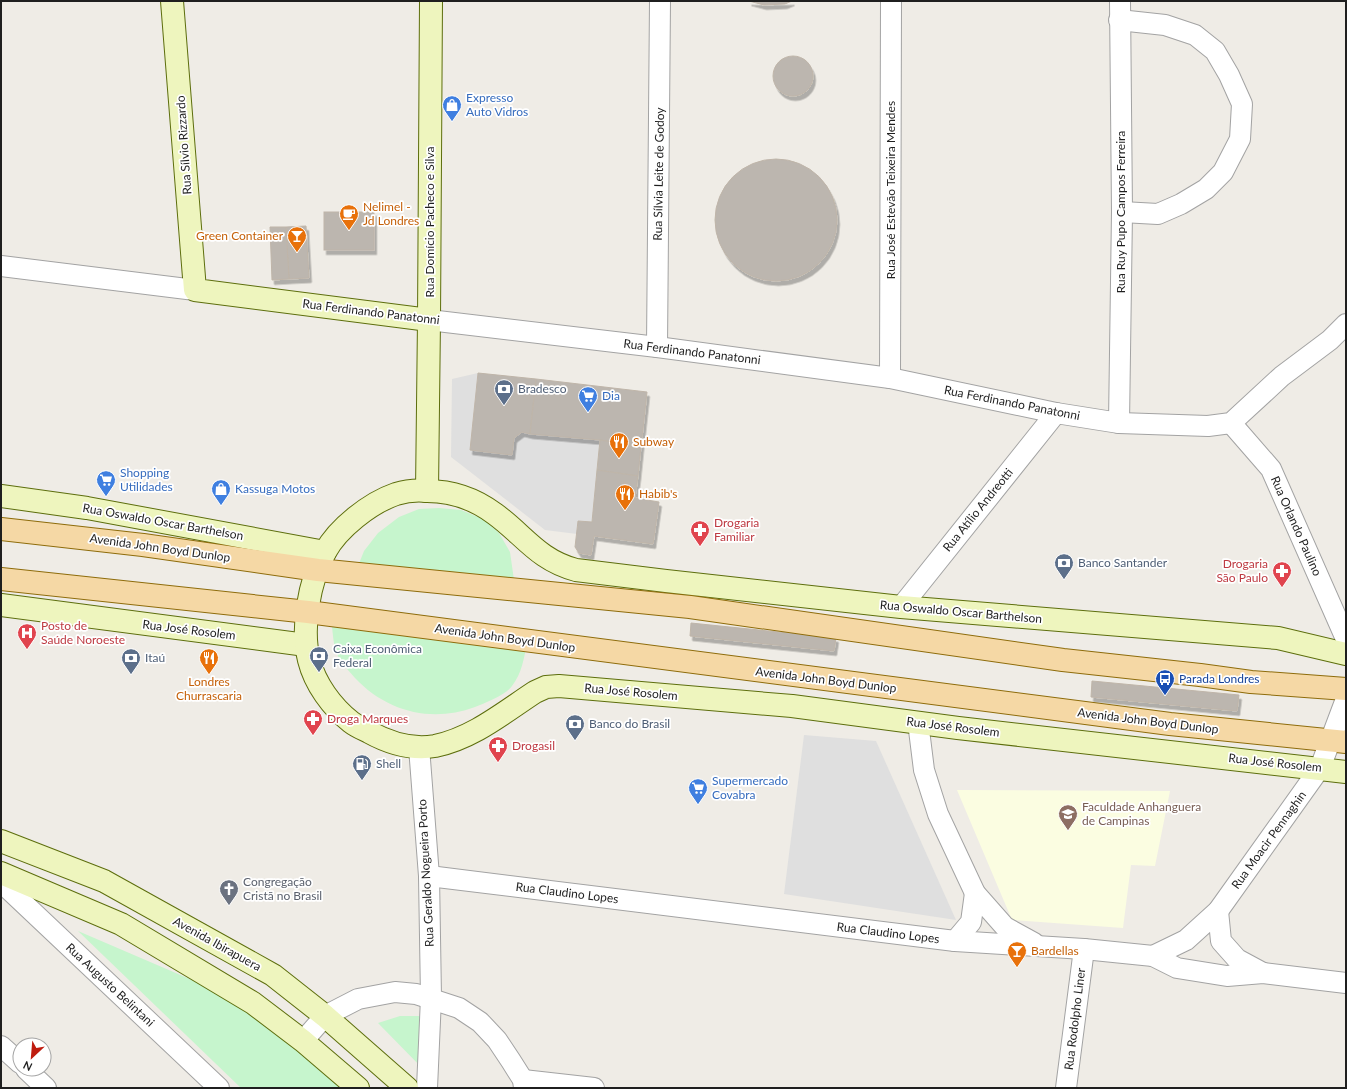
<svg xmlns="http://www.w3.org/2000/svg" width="1347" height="1089" font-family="Lato,sans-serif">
	<defs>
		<filter id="shadow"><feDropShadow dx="2.5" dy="4.5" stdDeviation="0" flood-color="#0004"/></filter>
	</defs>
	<rect width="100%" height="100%" fill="#efece6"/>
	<path fill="#fbfde1" d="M957 790 1170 791 1155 866 1131 865 1123 928 1012 920Z"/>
	<g fill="#c6f5cd">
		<path d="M439 508 461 510 483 519 499 533 510 552 514 580 358 566 364 551 378 533 399 517 419 509Z"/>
		<path d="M331 621 527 643C524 658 522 673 512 686 507 694 485 703 475 707 432 723 387 712 355 678 349 671 341 663 337 654 333 646 333 630 331 621Z"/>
		<path d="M78 931 227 995 348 1088H241Z"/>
		<path d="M400 1016H424L427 1073 378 1023Z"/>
	</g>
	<g fill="#dfdfdf">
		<path d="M478 373 471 450 514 438 522 432 600 440 592 522 578 521 577 534 545 530 451 457 452 379Z"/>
		<path d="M804 735 876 741 956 920 784 894Z"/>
	</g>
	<g fill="#bcb6af" stroke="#bfb5a9" filter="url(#shadow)">
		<path d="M749 1H792L785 4 764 5Z"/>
		<circle cx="793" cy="76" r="20"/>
		<circle cx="776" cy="220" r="61"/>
		<rect x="324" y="212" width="50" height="38"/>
		<path d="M306 226 309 278 289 279 286 227Z"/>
		<path d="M270 227H286L289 279 272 280Z"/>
		<path d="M478 373 536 379 530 434 522 432 514 438 512 455 470 450Z"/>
		<path d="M536 379 647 392 641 447 600 440 530 434Z"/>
		<path d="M600 440 641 447 638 476 597 470Z"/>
		<path d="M597 470 638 476 635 498 659 502 653 544 594 536 591 555 579 553 575 547 578 521 592 522Z"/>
		<path d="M691 623 836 638 834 651 690 636Z"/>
		<path d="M1092 681 1239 695 1237 711 1091 697Z"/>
	</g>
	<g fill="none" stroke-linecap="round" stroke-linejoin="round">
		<defs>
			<g id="street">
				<path d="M1119 20 1165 25 1195 35 1215 51 1229 75 1242 104 1240 139 1223 172 1206 189 1181 204 1158 214 1122 212"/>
				<path d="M1 266 195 290"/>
				<path d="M429 320 657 347 890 378 1056 413 1119 423 1208 426 1231 423 1282 376 1330 340 1346 324"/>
				<path d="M657 347 660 1"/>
				<path d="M890 378 891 1"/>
				<path d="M1119 423 1122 212 1120 1"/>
				<path d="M1231 423 1271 469 1346 639"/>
				<path d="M901 607 1056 413"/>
				<path d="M918 722 924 770 938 814 975 893 1005 927 1034 943"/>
				<path d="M419 747 429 876 431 998 427 1088"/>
				<path d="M429 876 955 941 1084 949 1153 956 1177 968 1227 976 1263 973 1346 983"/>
				<path d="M1 882 219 1088"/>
				<path d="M1218 911 1221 941 1237 959 1263 973"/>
				<path d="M955 941 971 922 975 893"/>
				<path d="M1153 956 1186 940 1218 911 1320 768 1346 699"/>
				<path d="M303 1041 325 1016 358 999 395 992 416 994 459 1008 480 1022 497 1040 511 1061 523 1080 524 1088"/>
				<path d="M1 1046 20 1063"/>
				<path d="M26 1069 46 1088"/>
				<path d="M523 1080 594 1088"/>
				<path d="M1066 1088 1084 949"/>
			</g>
			<g id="secondary">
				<path d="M172 1 195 290 429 320"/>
				<path d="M427 491 429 320 431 1"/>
				<path d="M1 496 87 508 325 552"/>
				<path d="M1 605 306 645"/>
				<path d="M1346 654 1278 638 901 607 666 581 576 570C538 560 524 535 495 514 475 499 451 491 427 491 417 490 406 491 396 494 370 503 338 528 325 552 309 582 301 628 309 660 315 684 332 707 351 722 356 726 363 729 369 732 389 743 412 750 435 746 473 738 503 713 535 692L546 687 559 686 792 706 958 728 1346 772"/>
				<path d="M1 841 104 881 273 975 325 1016 407 1088"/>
				<path d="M1 873 121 924 253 1003 303 1041 358 1088"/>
			</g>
			<g id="primary">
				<path d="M1 529 143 545 318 570 690 607 1063 660 1200 675 1251 682 1346 689"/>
				<path d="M1 579 308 612 1170 724 1346 742"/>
			</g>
		</defs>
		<use href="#street" stroke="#a3a3a3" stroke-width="22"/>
		<use href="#secondary" stroke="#5d6e0d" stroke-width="24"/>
		<use href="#primary" stroke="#8e6c0b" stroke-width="24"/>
		<use href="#street" stroke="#fff" stroke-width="20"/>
		<use href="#secondary" stroke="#eef5be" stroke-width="22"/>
		<use href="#primary" stroke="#f5d8a5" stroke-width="22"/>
	</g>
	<defs>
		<symbol id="shop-pin" viewBox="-11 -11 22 30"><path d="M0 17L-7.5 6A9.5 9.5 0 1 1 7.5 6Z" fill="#3f7fe0" stroke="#fff"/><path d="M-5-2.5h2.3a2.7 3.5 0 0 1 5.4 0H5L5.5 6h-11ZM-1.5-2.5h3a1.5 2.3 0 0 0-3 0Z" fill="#fff"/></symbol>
		<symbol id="cafe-pin" viewBox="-11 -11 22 30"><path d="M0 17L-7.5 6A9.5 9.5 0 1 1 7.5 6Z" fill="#e8710a" stroke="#fff"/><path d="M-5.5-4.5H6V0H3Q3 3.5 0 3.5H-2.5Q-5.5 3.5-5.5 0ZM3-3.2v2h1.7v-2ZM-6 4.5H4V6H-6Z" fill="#fff"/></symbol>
		<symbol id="bar-pin" viewBox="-11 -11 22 30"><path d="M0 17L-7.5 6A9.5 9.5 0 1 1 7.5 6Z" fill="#e8710a" stroke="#fff"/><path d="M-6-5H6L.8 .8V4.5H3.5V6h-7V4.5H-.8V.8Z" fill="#fff"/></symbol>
		<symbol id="bank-pin" viewBox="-11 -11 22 30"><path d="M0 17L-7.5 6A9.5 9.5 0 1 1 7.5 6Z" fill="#5c6f8a" stroke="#fff"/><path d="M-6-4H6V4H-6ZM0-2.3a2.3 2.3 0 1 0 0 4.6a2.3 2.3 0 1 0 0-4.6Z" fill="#fff"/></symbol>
		<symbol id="supermarket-pin" viewBox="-11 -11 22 30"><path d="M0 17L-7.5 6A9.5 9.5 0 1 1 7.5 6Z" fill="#3f7fe0" stroke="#fff"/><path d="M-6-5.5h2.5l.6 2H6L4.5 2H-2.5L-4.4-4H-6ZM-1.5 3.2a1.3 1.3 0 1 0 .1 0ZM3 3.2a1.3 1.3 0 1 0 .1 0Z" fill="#fff"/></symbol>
		<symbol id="restaurant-pin" viewBox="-11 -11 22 30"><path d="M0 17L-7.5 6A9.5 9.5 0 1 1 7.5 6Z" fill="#e8710a" stroke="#fff"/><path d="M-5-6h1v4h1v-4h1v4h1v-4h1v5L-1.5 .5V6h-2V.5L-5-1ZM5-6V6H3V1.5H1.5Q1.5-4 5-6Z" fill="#fff"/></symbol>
		<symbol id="pharmacy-pin" viewBox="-11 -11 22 30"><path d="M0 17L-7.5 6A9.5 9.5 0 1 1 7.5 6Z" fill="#e0444e" stroke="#fff"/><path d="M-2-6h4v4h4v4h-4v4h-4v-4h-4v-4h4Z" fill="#fff"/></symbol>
		<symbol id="hospital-pin" viewBox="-11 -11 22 30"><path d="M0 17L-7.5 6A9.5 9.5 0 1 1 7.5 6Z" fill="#e0444e" stroke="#fff"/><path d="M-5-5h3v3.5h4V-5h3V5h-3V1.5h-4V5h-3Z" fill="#fff"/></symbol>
		<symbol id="bus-pin" viewBox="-11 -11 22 30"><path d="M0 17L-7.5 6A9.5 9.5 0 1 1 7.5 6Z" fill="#1a4fb4" stroke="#fff"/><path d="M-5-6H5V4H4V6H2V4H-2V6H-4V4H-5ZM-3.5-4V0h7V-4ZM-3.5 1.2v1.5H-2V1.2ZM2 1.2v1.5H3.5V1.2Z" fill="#fff"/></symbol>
		<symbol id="fuel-pin" viewBox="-11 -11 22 30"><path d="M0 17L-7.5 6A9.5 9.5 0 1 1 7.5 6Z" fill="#5c6f8a" stroke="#fff"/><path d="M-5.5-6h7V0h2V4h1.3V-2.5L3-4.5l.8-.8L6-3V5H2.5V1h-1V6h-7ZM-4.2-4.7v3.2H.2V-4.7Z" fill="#fff"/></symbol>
		<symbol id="university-pin" viewBox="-11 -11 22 30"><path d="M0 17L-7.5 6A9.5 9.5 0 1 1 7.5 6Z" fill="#8d6e63" stroke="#fff"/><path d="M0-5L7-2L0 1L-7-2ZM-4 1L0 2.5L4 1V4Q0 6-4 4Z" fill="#fff"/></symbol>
		<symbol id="church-pin" viewBox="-11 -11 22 30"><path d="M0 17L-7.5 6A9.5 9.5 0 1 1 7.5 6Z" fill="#6b7280" stroke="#fff"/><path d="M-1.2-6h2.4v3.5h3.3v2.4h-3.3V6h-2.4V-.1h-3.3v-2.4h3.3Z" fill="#fff"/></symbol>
	</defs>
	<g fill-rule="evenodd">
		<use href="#shop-pin" x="441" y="94" width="22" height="30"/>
		<use href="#cafe-pin" x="338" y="203" width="22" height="30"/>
		<use href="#bar-pin" x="286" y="225" width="22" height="30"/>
		<use href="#bank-pin" x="493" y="378" width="22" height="30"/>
		<use href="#supermarket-pin" x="577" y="385" width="22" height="30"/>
		<use href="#restaurant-pin" x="608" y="431" width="22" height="30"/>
		<use href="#supermarket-pin" x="95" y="469" width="22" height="30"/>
		<use href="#shop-pin" x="210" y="478" width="22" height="30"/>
		<use href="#restaurant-pin" x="614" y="483" width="22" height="30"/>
		<use href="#pharmacy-pin" x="689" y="519" width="22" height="30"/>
		<use href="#bank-pin" x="1053" y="552" width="22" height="30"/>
		<use href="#pharmacy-pin" x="1271" y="560" width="22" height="30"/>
		<use href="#hospital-pin" x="16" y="622" width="22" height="30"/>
		<use href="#bank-pin" x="308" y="645" width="22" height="30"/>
		<use href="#bank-pin" x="120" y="647" width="22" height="30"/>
		<use href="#restaurant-pin" x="198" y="647" width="22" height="30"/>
		<use href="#bus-pin" x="1154" y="668" width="22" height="30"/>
		<use href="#pharmacy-pin" x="302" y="708" width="22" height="30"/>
		<use href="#bank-pin" x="564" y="713" width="22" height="30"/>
		<use href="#pharmacy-pin" x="487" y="735" width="22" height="30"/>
		<use href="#fuel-pin" x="351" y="753" width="22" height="30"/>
		<use href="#supermarket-pin" x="687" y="777" width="22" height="30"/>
		<use href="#university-pin" x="1057" y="803" width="22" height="30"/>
		<use href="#church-pin" x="218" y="878" width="22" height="30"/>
		<use href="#bar-pin" x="1006" y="940" width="22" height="30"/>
	</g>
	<g text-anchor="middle" stroke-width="3.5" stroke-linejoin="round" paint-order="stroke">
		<g font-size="12" fill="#366cbe" stroke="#fff" text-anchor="start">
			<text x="466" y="102">Expresso<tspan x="466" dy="14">Auto Vidros</tspan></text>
			<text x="602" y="400">Dia</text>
			<text x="120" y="477">Shopping<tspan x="120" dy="14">Utilidades</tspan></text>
			<text x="235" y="493">Kassuga Motos</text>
			<text x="712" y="785">Supermercado<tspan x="712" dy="14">Covabra</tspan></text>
		</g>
		<g font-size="12" fill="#1f1f1f" stroke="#fff">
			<text transform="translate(184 145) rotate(-94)" y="4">Rua Sílvio Rizzardo</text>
			<text transform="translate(659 174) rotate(-89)" y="4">Rua Sílvia Leite de Godoy</text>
			<text transform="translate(891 190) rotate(-90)" y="4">Rua José Estevão Teixeira Mendes</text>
			<text transform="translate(1121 212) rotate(-90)" y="4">Rua Ruy Pupo Campos Ferreira</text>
			<text transform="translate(430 222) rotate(-90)" y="4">Rua Domício Pacheco e Silva</text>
			<text transform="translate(371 312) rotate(7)" y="4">Rua Ferdinando Panatonni</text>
			<text transform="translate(692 352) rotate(7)" y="4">Rua Ferdinando Panatonni</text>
			<text transform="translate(1012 403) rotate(11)" y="4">Rua Ferdinando Panatonni</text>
			<text transform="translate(978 510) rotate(-51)" y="4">Rua Atílio Andreotti</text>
			<text transform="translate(163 522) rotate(10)" y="4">Rua Oswaldo Oscar Barthelson</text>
			<text transform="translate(1296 526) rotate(66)" y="4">Rua Orlando Paulino</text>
			<text transform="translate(160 548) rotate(8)" y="4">Avenida John Boyd Dunlop</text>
			<text transform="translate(961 612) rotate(5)" y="4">Rua Oswaldo Oscar Barthelson</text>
			<text transform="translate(189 630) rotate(7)" y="4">Rua José Rosolem</text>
			<text transform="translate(505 638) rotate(8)" y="4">Avenida John Boyd Dunlop</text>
			<text transform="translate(826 680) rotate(7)" y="4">Avenida John Boyd Dunlop</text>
			<text transform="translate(631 692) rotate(5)" y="4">Rua José Rosolem</text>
			<text transform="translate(1148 721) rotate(7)" y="4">Avenida John Boyd Dunlop</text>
			<text transform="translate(953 727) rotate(7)" y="4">Rua José Rosolem</text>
			<text transform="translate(1275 763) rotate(6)" y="4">Rua José Rosolem</text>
			<text transform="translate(1269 840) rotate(-54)" y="4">Rua Moacir Pennaghin</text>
			<text transform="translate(426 873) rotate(-93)" y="4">Rua Geraldo Nogueira Porto</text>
			<text transform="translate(567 893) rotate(7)" y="4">Rua Claudino Lopes</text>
			<text transform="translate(888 933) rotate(7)" y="4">Rua Claudino Lopes</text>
			<text transform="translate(217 944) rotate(29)" y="4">Avenida Ibirapuera</text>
			<text transform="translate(110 985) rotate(43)" y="4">Rua Augusto Belintani</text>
			<text transform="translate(1075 1019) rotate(-83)" y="4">Rua Rodolpho Liner</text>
		</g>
		<g font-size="12" fill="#c56008" stroke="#fff" text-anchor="start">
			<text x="363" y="211">Nelimel -<tspan x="363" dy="14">Jd Londres</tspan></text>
			<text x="283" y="240" text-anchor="end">Green Container</text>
			<text x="633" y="446">Subway</text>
			<text x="639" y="498">Habib's</text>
			<text x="209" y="686" text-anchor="middle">Londres<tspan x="209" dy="14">Churrascaria</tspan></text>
			<text x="1031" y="955">Bardellas</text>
		</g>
		<g font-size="12" fill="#4e5e75" stroke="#fff" text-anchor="start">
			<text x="518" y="393">Bradesco</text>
			<text x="1078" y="567">Banco Santander</text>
			<text x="333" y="653">Caixa Econômica<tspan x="333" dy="14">Federal</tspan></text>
			<text x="145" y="662">Itaú</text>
			<text x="589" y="728">Banco do Brasil</text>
			<text x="376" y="768">Shell</text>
		</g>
		<g font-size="12" fill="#be3a42" stroke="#fff" text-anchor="start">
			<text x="714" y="527">Drogaria<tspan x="714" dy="14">Familiar</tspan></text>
			<text x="1268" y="568" text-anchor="end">Drogaria<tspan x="1268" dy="14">São Paulo</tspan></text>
			<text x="41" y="630">Posto de<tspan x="41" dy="14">Saúde Noroeste</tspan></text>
			<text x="327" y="723">Droga Marques</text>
			<text x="512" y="750">Drogasil</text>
		</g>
		<g font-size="12" fill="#164399" stroke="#fff" text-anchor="start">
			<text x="1179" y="683">Parada Londres</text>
		</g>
		<g font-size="12" fill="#785e54" stroke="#fff" text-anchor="start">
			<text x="1082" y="811">Faculdade Anhanguera<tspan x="1082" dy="14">de Campinas</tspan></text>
		</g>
		<g font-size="12" fill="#5b616d" stroke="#fff" text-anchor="start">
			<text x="243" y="886">Congregação<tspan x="243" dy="14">Cristã no Brasil</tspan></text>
		</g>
	</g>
	<rect width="1347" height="1089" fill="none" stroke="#1f1f1f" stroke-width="4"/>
	<g transform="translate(32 1057) rotate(206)"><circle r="19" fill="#ffffff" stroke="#a5a5a5"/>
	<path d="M0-3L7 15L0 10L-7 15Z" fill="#bf1c0f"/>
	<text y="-6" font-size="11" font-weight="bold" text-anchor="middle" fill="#1f1f1f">N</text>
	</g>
</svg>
